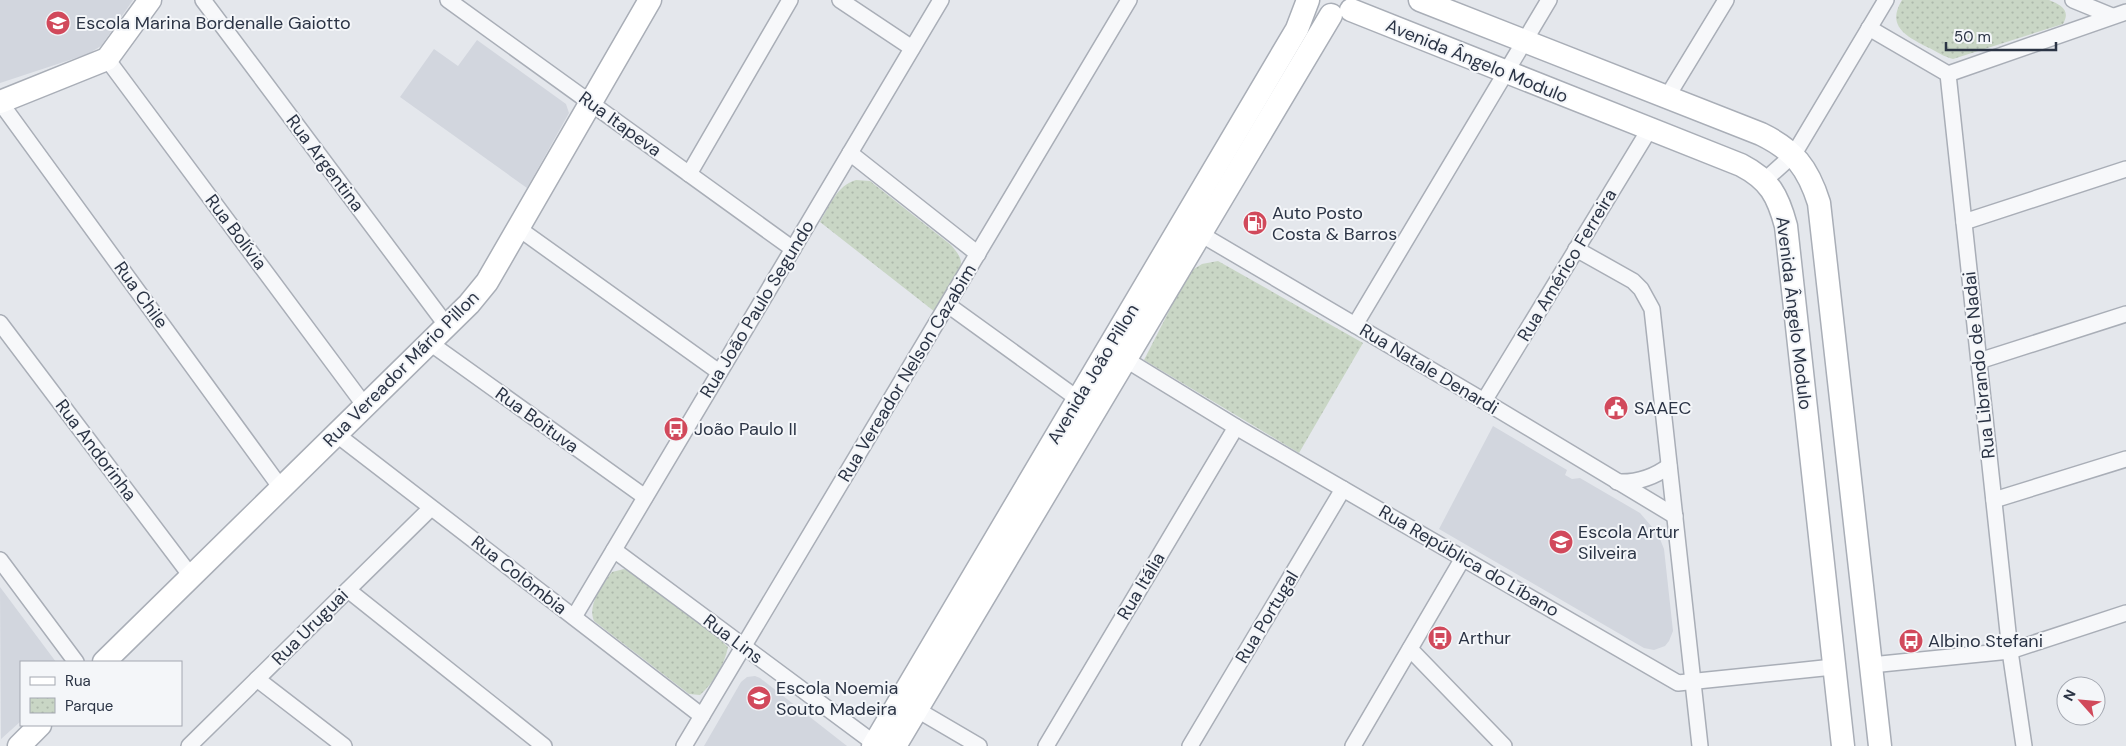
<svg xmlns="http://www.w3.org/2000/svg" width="2126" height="746" font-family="'DM Sans',sans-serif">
	<defs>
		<pattern id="park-dots" width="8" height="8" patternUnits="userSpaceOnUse" patternTransform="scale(1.25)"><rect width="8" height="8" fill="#c9d6c5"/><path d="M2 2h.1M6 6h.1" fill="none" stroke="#adb8ab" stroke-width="1.8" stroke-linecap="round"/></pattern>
	</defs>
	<rect width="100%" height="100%" fill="#e4e7ec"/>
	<g fill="#d2d6de">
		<path d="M0 0H133L101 46 88 54 0 83Z"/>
		<path d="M477 40 566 104 569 113 527 188 400 97 434 49 458 66Z"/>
		<path d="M1493 426 1567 470 1565 475 1572 479 1580 478 1640 513 1658 534 1664 549 1673 631 1669 641 1665 646 1654 650 1644 648 1439 529Z"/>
		<path d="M0 587 56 662H21V721L1 739Z"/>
		<path d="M755 676 760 678 847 746H704L741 682 747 677Z"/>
	</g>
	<g fill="url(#park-dots)">
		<path d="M1902 0H2049C2061 5 2071 10 2063 24L1953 59C1944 57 1936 51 1927 47 1906 36 1886 26 1902 0Z"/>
		<path d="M856 180 870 181 951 245C955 250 960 255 961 262 961 276 942 300 935 312L820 222C829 207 837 185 856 180Z"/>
		<path d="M1218 261 1363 343 1299 453 1144 360 1189 272 1202 264Z"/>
		<path d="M624 569 634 572 716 636 728 647C724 666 714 682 700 695L689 694 594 621C587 605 602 585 612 572Z"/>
	</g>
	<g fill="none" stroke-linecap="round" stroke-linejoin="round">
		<defs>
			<g id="street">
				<path d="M203 0 447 326"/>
				<path d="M448 0 793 249"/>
				<path d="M840 0 912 48"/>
				<path d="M2073 0 2112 16"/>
				<path d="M1869 28 1948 74 2010 651 2024 746"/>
				<path d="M107 59 365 406"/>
				<path d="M1948 74 2126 12"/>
				<path d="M1667 97 1726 0"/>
				<path d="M0 102 281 488"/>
				<path d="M850 153 978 254"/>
				<path d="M689 174 790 0"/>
				<path d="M1765 180 1794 154 1886 0"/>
				<path d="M1964 222 2126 169"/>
				<path d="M518 228 719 372"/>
				<path d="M1192 229 1484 401 1675 516"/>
				<path d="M1576 249 1633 281 1641 289 1652 309 1700 746"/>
				<path d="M948 305 1085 404"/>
				<path d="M0 323 191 576"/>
				<path d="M1355 325 1549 0"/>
				<path d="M430 343 645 497"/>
				<path d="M1125 359 1236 427 1678 683 1833 667"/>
				<path d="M1979 361 2126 314"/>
				<path d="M1484 401 1649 130"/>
				<path d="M336 434 702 716"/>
				<path d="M1617 482C1637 483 1653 478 1669 466"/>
				<path d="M1994 500 2126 459"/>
				<path d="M614 550 878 746"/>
				<path d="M0 560 76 662"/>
				<path d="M348 590 544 746"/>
				<path d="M574 617 941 0"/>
				<path d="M1410 649 1504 746"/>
				<path d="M1871 665 2010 651 2126 613"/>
				<path d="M257 679 344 746"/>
				<path d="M909 705 979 746"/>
				<path d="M189 746 431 508"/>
				<path d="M684 746 1129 0"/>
				<path d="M1046 746 1236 427"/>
				<path d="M1190 746 1343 489"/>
				<path d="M1353 746 1463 558"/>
			</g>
			<g id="secondary">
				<path d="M1420 0 1761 134C1794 150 1808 168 1819 203L1880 746"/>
				<path d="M1351 10 1741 165C1770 180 1778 196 1786 226L1843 746"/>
				<path d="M0 102 107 59 150 0"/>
				<path d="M104 662 469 304 487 282 650 0"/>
				<path d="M19 746 40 725"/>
				<path d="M873 746 1297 29 1308 0"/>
				<path d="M895 746 1331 15"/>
			</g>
		</defs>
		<use href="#street" stroke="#a9aeb7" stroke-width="18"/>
		<use href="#secondary" stroke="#a9aeb7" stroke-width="25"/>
		<use href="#street" stroke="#f7f8fa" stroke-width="15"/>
		<use href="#secondary" stroke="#fff" stroke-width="22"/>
	</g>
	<defs>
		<symbol id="school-disc" viewBox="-11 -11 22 22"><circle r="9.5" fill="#d1495b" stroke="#f4f6f9"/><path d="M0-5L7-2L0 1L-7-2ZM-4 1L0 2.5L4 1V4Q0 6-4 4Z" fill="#fff"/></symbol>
		<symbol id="fuel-disc" viewBox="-11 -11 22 22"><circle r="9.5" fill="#d1495b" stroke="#f4f6f9"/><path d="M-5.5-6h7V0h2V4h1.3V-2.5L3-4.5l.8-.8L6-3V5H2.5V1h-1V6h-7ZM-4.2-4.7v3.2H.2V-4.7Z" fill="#fff"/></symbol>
		<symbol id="civic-disc" viewBox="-11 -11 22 22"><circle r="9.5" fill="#d1495b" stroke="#f4f6f9"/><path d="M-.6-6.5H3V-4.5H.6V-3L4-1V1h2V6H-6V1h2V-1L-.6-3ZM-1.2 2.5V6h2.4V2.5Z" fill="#fff"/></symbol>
		<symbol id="bus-disc" viewBox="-11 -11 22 22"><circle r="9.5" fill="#d1495b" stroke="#f4f6f9"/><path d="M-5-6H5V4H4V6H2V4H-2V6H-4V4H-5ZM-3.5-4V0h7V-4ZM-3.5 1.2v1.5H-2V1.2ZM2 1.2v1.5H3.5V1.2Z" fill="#fff"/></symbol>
	</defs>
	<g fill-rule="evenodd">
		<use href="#school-disc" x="44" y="9" width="28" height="28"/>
		<use href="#fuel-disc" x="1241" y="209" width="28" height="28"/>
		<use href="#civic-disc" x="1602" y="394" width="28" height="28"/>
		<use href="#bus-disc" x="662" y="415" width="28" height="28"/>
		<use href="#school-disc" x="1547" y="528" width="28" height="28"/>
		<use href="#bus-disc" x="1426" y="624" width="28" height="28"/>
		<use href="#bus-disc" x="1897" y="627" width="28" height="28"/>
		<use href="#school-disc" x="745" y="684" width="28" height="28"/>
	</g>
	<g text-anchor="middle" stroke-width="4" stroke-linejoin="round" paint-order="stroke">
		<g font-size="18" fill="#2b3445" stroke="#f4f6f9" text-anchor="start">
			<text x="76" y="29">Escola Marina Bordenalle Gaiotto</text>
			<text x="1272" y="219">Auto Posto<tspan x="1272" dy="21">Costa &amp; Barros</tspan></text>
			<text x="1634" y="414">SAAEC</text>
			<text x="694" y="435">João Paulo II</text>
			<text x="1578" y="538">Escola Artur<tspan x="1578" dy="21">Silveira</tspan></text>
			<text x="1458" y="644">Arthur</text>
			<text x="1928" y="647">Albino Stefani</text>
			<text x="776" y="694">Escola Noemia<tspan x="776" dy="21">Souto Madeira</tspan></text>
		</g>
		<g font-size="18" fill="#2b3445" stroke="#f4f6f9">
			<text transform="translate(1477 61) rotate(22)" y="6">Avenida Ângelo Modulo</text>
			<text transform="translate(620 124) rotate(36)" y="6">Rua Itapeva</text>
			<text transform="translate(325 163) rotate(53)" y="6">Rua Argentina</text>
			<text transform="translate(236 232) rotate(53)" y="6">Rua Bolívia</text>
			<text transform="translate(1567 265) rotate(-59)" y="6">Rua Américo Ferreira</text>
			<text transform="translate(141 295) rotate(54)" y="6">Rua Chile</text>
			<text transform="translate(757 309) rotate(-59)" y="6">Rua João Paulo Segundo</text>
			<text transform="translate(1794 313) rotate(83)" y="6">Avenida Ângelo Modulo</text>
			<text transform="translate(1979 365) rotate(-96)" y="6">Rua Librando de Nadai</text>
			<text transform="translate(401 369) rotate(-45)" y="6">Rua Vereador Mário Pillon</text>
			<text transform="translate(1429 369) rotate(31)" y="6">Rua Natale Denardi</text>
			<text transform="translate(907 373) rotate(-59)" y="6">Rua Vereador Nelson Cazabim</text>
			<text transform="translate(1093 374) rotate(-59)" y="6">Avenida João Pillon</text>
			<text transform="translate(537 420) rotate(36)" y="6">Rua Boituva</text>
			<text transform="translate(96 450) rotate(53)" y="6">Rua Andorinha</text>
			<text transform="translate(1469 561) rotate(30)" y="6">Rua República do Líbano</text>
			<text transform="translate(519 575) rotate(38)" y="6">Rua Colômbia</text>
			<text transform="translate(1141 586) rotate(-59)" y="6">Rua Itália</text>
			<text transform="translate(1267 617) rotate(-59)" y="6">Rua Portugal</text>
			<text transform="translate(310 627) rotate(-45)" y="6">Rua Uruguai</text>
			<text transform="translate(733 639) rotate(37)" y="6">Rua Lins</text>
		</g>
	</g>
	<rect x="20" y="661" width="162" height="65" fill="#f4f6f9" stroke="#a4a8b1"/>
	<rect x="30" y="677" width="25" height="8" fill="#ffffff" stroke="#a4a8b1"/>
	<text x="65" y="686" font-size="15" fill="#2b3445">Rua</text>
	<rect x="30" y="698" width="25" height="15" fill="url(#park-dots)" stroke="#a4a8b1"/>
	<text x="65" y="711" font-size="15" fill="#2b3445">Parque</text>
	<g transform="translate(2081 701) rotate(297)"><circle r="24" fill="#f4f6f9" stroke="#a4a8b1"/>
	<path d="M0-4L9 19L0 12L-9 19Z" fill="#d1495b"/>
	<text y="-8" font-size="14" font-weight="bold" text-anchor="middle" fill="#2b3445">N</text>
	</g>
	<path d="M1946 42v8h110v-8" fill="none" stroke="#2b3445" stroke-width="2.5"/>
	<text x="1954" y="42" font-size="15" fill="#2b3445" stroke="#f4f6f9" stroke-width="4" paint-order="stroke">50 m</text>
</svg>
